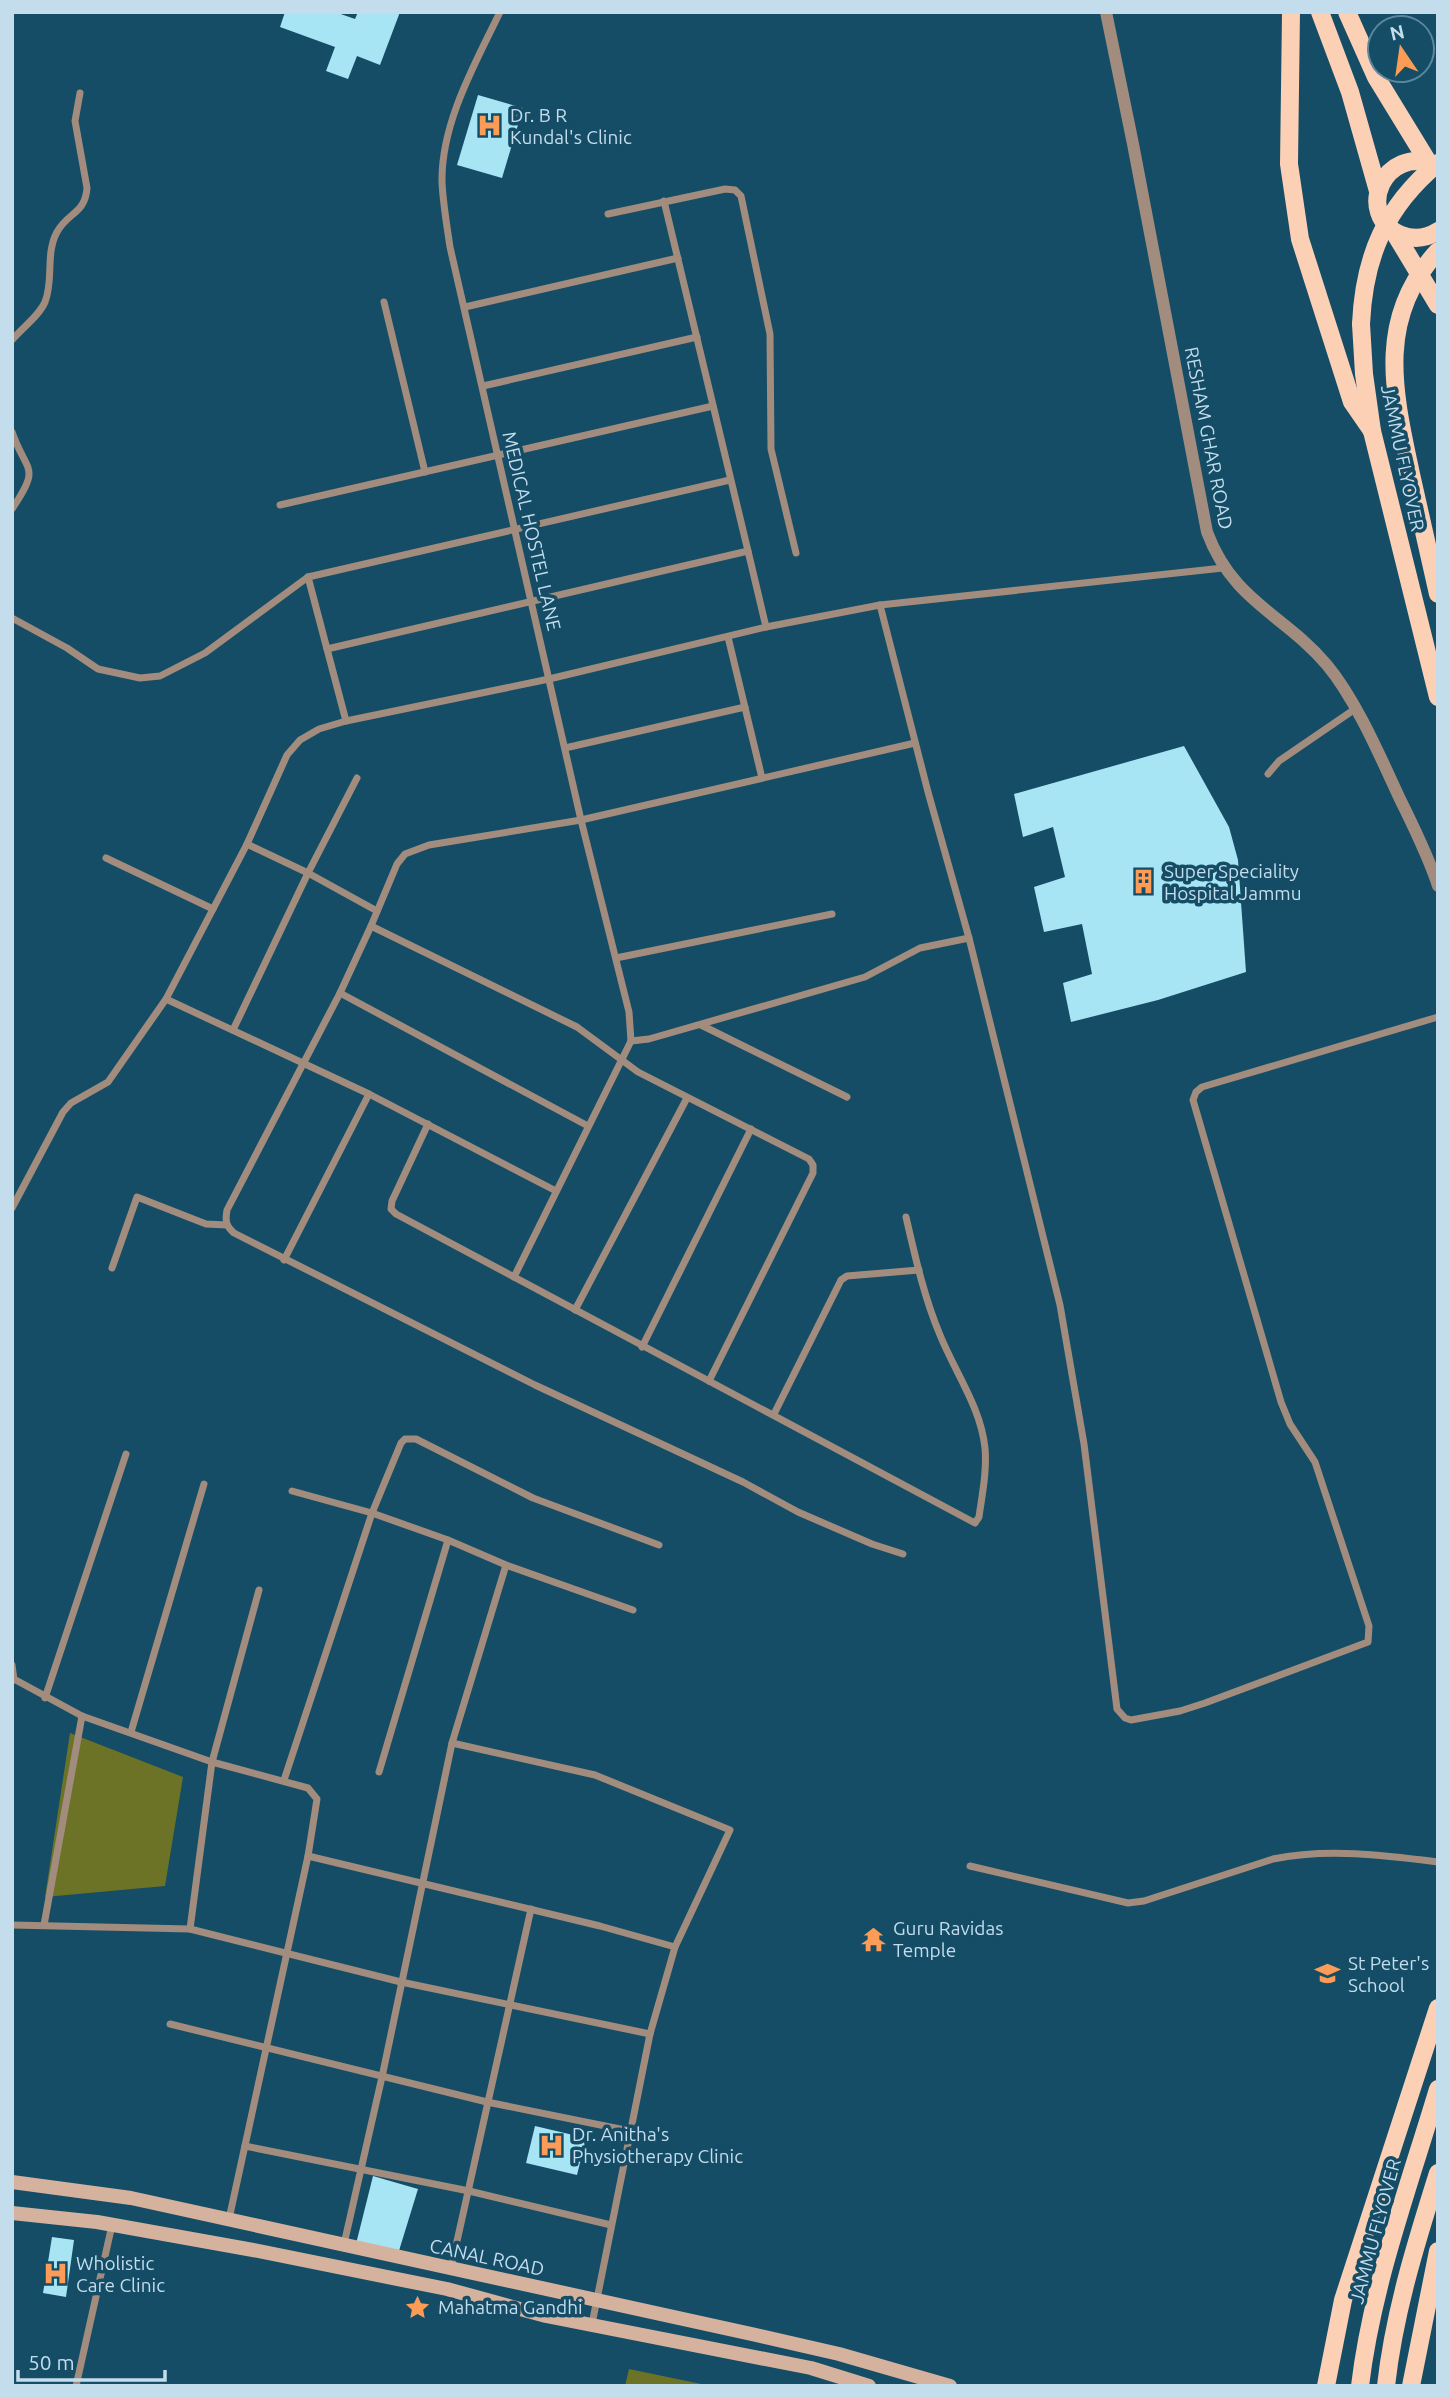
<svg xmlns="http://www.w3.org/2000/svg" width="1450" height="2398" font-family="Ubuntu,sans-serif">
	<rect width="100%" height="100%" fill="#154c66"/>
	<g fill="#6c7327">
		<path d="M70 1733 183 1777 165 1886 45 1897Z"/>
		<path d="M629 2369 711 2386H625Z"/>
	</g>
	<g fill="#a7e5f5">
		<path d="M285 12H335L355 19 358 12H400L380 65 357 56 348 79 326 71 335 47 280 27Z"/>
		<path d="M478 95 523 108 502 178 457 165Z"/>
		<path d="M1184 746 1229 827 1238 860 1246 972 1158 1000 1071 1022 1063 983 1092 974 1082 924 1044 932 1034 887 1065 877 1053 827 1023 837 1014 794Z"/>
		<path d="M535 2126 586 2138 577 2175 526 2163Z"/>
		<path d="M373 2176 418 2189 398 2254 356 2244Z"/>
		<path d="M52 2237 74 2240 66 2297 43 2293Z"/>
	</g>
	<g fill="none" stroke-linecap="round" stroke-linejoin="round">
		<g stroke="#a18c7e" stroke-width="7">
			<path d="M500 12C475 64 441 123 442 182 443 204 447 226 450 247L581 820 629 1012 631 1041 514 1277"/>
			<path d="M608 214 725 189 735 190 741 196 770 334 771 449 796 553"/>
			<path d="M384 302 425 472"/>
			<path d="M465 307 678 258"/>
			<path d="M12 340C22 328 39 316 45 302 54 280 45 254 57 232 68 212 85 214 87 188L75 121 80 93"/>
			<path d="M483 386 697 337"/>
			<path d="M12 432C26 473 42 465 12 509"/>
			<path d="M280 505 713 406"/>
			<path d="M748 551 766 627"/>
			<path d="M308 577 346 721"/>
			<path d="M880 605 928 792 969 938 1060 1305 1084 1444 1117 1709 1125 1718 1131 1720 1180 1711 1205 1703 1368 1642 1369 1626 1315 1462 1290 1424 1281 1402 1193 1100 1196 1092 1202 1087 1438 1017"/>
			<path d="M12 618 67 648 98 669 140 678 160 676 205 653 308 577 730 480"/>
			<path d="M728 637 762 778"/>
			<path d="M327 649 748 551 664 201"/>
			<path d="M565 748 745 707"/>
			<path d="M1268 774 1279 761 1355 709"/>
			<path d="M247 844 308 873 377 911"/>
			<path d="M106 858 213 909"/>
			<path d="M371 926 577 1027 638 1072 809 1159 813 1165V1173L709 1381"/>
			<path d="M616 958 832 914"/>
			<path d="M340 993 588 1126"/>
			<path d="M166 999 369 1094 556 1191"/>
			<path d="M701 1025 847 1097"/>
			<path d="M233 1030 308 873 357 778"/>
			<path d="M631 1041 649 1039 865 977 920 948 969 938"/>
			<path d="M428 1124 392 1201 391 1209 396 1214 975 1523 979 1517C982 1495 987 1472 985 1448 981 1408 955 1372 940 1335 924 1297 915 1256 906 1217"/>
			<path d="M12 1208 63 1112 71 1103 108 1082 166 999 247 844 287 755 300 740 319 729 346 721 549 679 766 627 880 605 1223 568"/>
			<path d="M284 1260 369 1094"/>
			<path d="M112 1268 137 1197 206 1224 227 1225"/>
			<path d="M575 1310 687 1098"/>
			<path d="M642 1347 751 1129"/>
			<path d="M774 1414 841 1280 847 1276 919 1270"/>
			<path d="M292 1491 372 1513 448 1540 506 1565 633 1610"/>
			<path d="M903 1554 872 1544 798 1512 743 1482 535 1385 234 1233C226 1226 225 1221 227 1210L340 993 371 926 397 864 405 854 429 845 581 820 915 743"/>
			<path d="M12 1665 14 1680"/>
			<path d="M12 1678 82 1716 212 1762 308 1788 317 1799 308 1856 229 2219"/>
			<path d="M45 1698 126 1454"/>
			<path d="M131 1732 204 1484"/>
			<path d="M452 1743 595 1775 730 1830 675 1947 650 2034 592 2324"/>
			<path d="M379 1772 448 1540"/>
			<path d="M284 1780 372 1513 401 1443 405 1439H416L533 1498 659 1545"/>
			<path d="M308 1856 600 1926 675 1947"/>
			<path d="M970 1866 1128 1903 1144 1901 1273 1859C1327 1848 1383 1855 1438 1862"/>
			<path d="M12 1925 190 1929 401 1982 650 2034"/>
			<path d="M44 1925 82 1716"/>
			<path d="M190 1929 212 1762 259 1590"/>
			<path d="M170 2024 487 2102 630 2131"/>
			<path d="M245 2146 469 2191 611 2225"/>
			<path d="M344 2244 382 2077 452 1743 506 1565"/>
			<path d="M451 2268 531 1909"/>
			<path d="M76 2386 112 2225"/>
		</g>
		<path stroke="#a18c7e" stroke-width="12" d="M1106 12 1133 144 1207 532C1233 602 1284 614 1327 665 1356 700 1380 756 1399 797 1413 826 1428 855 1438 886"/>
		<g stroke="#d4b29d" stroke-width="14">
			<path d="M12 2182 131 2198 756 2335 839 2354 950 2386"/>
			<path d="M12 2213 97 2222 253 2250 447 2289 546 2316 811 2368 869 2386"/>
		</g>
		<g stroke="#fbd0b5" stroke-width="18">
			<path d="M1291 12 1289 164 1300 239 1352 402 1372 431"/>
			<path d="M1320 12 1350 92 1378 191"/>
			<path d="M1347 12 1376 77 1428 162"/>
			<path d="M1435 165C1385 144 1353 214 1401 235 1414 240 1427 238 1438 231"/>
			<path d="M1394 232 1438 305"/>
			<path d="M1361 324 1364 374 1372 431 1438 697"/>
			<path d="M1326 2386 1343 2300 1438 2008"/>
			<path d="M1360 2386C1372 2285 1409 2186 1438 2089"/>
			<path d="M1386 2386C1394 2313 1416 2243 1438 2173"/>
			<path d="M1411 2386 1438 2251"/>
		</g>
		<g stroke="#fbd0b5" stroke-width="18">
			<path d="M1438 251C1375 318 1394 394 1411 474 1420 514 1429 554 1438 594"/>
			<path d="M1361 324C1364 257 1385 207 1438 163"/>
		</g>
	</g>
	<defs>
		<symbol id="hospital-bare" viewBox="-9 -9 18 18"><path d="M-5-5h3v3.5h4V-5h3V5h-3V1.5h-4V5h-3Z" fill="#fd9c56" stroke="#154c66" stroke-width="2.5" paint-order="stroke"/></symbol>
		<symbol id="building-bare" viewBox="-9 -9 18 18"><path d="M-4-6H4V6H1V3H-1V6H-4ZM-2.5-4.3h1.7v1.8h-1.7ZM.8-4.3h1.7v1.8H.8ZM-2.5-1h1.7V.8h-1.7ZM.8-1h1.7V.8H.8Z" fill="#fd9c56" stroke="#154c66" stroke-width="2.5" paint-order="stroke"/></symbol>
		<symbol id="temple-bare" viewBox="-9 -9 18 18"><path d="M0-6L5-2H3V0L6.5 2.5H4V6H1.5V3h-3V6H-4V2.5H-6.5L-3 0V-2H-5Z" fill="#fd9c56" stroke="#154c66" stroke-width="2.5" paint-order="stroke"/></symbol>
		<symbol id="school-bare" viewBox="-9 -9 18 18"><path d="M0-5L7-2L0 1L-7-2ZM-4 1L0 2.5L4 1V4Q0 6-4 4Z" fill="#fd9c56" stroke="#154c66" stroke-width="2.5" paint-order="stroke"/></symbol>
		<symbol id="sight-bare" viewBox="-9 -9 18 18"><path d="M0-6L1.8-2.2L6-1.7L2.9 1.2L3.7 5.4L0 3.3L-3.7 5.4L-2.9 1.2L-6-1.7L-1.8-2.2Z" fill="#fd9c56" stroke="#154c66" stroke-width="2.5" paint-order="stroke"/></symbol>
	</defs>
	<g fill-rule="evenodd">
		<use href="#hospital-bare" x="472" y="108" width="35" height="35"/>
		<use href="#building-bare" x="1126" y="864" width="35" height="35"/>
		<use href="#temple-bare" x="856" y="1922" width="35" height="35"/>
		<use href="#school-bare" x="1310" y="1956" width="35" height="35"/>
		<use href="#hospital-bare" x="534" y="2128" width="35" height="35"/>
		<use href="#hospital-bare" x="38" y="2256" width="35" height="35"/>
		<use href="#sight-bare" x="400" y="2290" width="35" height="35"/>
	</g>
	<g text-anchor="middle" stroke-width="7" stroke-linejoin="round" paint-order="stroke">
		<g font-size="19" fill="#c3dded" stroke="#154c66" text-anchor="start">
			<text x="510" y="122">Dr. B R<tspan x="510" dy="22">Kundal's Clinic</tspan></text>
			<text x="1164" y="878">Super Speciality<tspan x="1164" dy="22">Hospital Jammu</tspan></text>
			<text x="893" y="1935">Guru Ravidas<tspan x="893" dy="22">Temple</tspan></text>
			<text x="1348" y="1970">St Peter's<tspan x="1348" dy="22">School</tspan></text>
			<text x="572" y="2141">Dr. Anitha's<tspan x="572" dy="22">Physiotherapy Clinic</tspan></text>
			<text x="76" y="2270">Wholistic<tspan x="76" dy="22">Care Clinic</tspan></text>
			<text x="438" y="2314">Mahatma Gandhi</text>
		</g>
		<g font-size="19" fill="#c3dded" stroke="#154c66">
			<text transform="translate(1209 438) rotate(79)" y="7">RESHAM GHAR ROAD</text>
			<text transform="translate(1403 458) rotate(78)" y="7">JAMMU FLYOVER</text>
			<text transform="translate(532 531) rotate(77)" y="7">MEDICAL HOSTEL LANE</text>
			<text transform="translate(1375 2231) rotate(-75)" y="7">JAMMU FLYOVER</text>
			<text transform="translate(487 2257) rotate(12)" y="7">CANAL ROAD</text>
		</g>
	</g>
	<rect width="1450" height="2398" fill="none" stroke="#c3dded" stroke-width="28"/>
	<g transform="translate(1401 49) rotate(347)"><circle r="33" fill="#154c66" stroke="#5b869c" stroke-width="2"/>
	<path d="M0-5L12 26L0 18L-12 26Z" fill="#fd9c56"/>
	<text y="-10" font-size="19" font-weight="bold" text-anchor="middle" fill="#c3dded">N</text>
	</g>
	<path d="M18 2370v10h147v-10" fill="none" stroke="#c3dded" stroke-width="3.5"/>
	<text x="28" y="2370" font-size="21" fill="#c3dded" stroke="#154c66" stroke-width="5" paint-order="stroke">50 m</text>
</svg>
